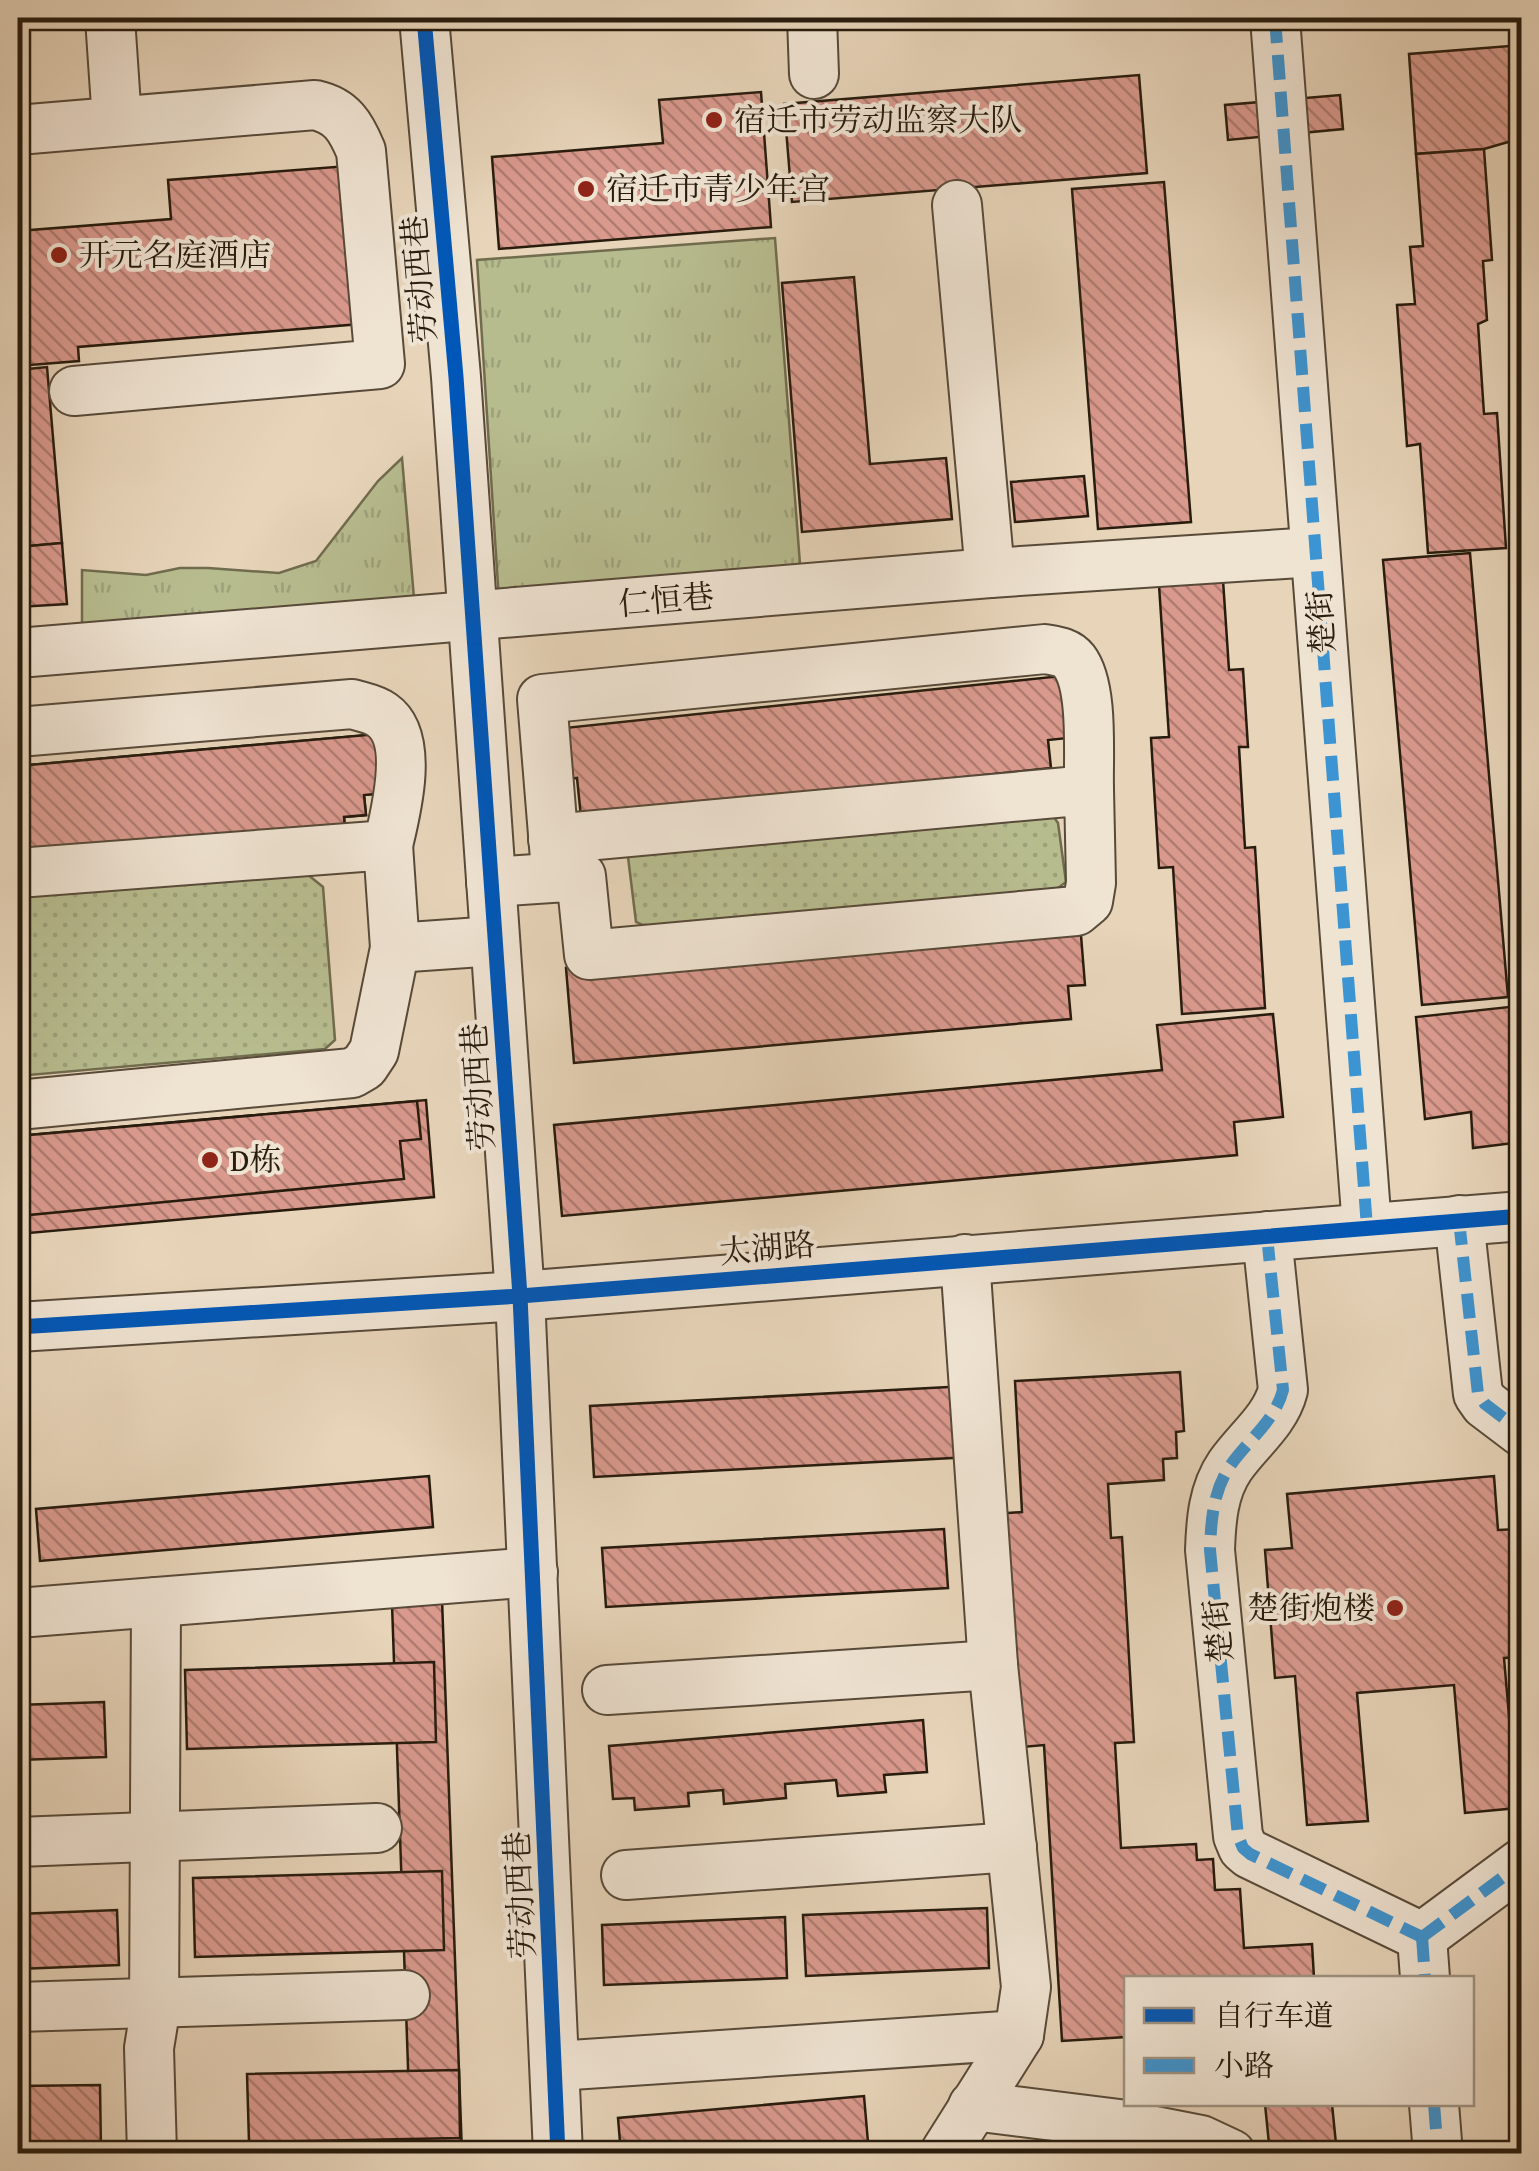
<svg xmlns="http://www.w3.org/2000/svg" width="1539" height="2171" font-family="'Gentium Book Plus','Noto Serif SC',serif">
	<defs>
		<pattern id="park-tufts" width="24" height="20" patternUnits="userSpaceOnUse" patternTransform="scale(2.5)"><rect width="24" height="20" fill="#b7bc8f"/><path d="M3 7l-1-3M5 7V3M7 7l1-3M15 17l-1-3M17 17v-4M19 17l1-3" fill="none" stroke="#9da17a"/></pattern>
		<pattern id="garden-dots" width="8" height="8" patternUnits="userSpaceOnUse" patternTransform="scale(2.5)"><rect width="8" height="8" fill="#b7bc8f"/><path d="M2 2h.1M6 6h.1" fill="none" stroke="#9da17a" stroke-width="1.8" stroke-linecap="round"/></pattern>
		<pattern id="building-back-hatch" width="6" height="6" patternUnits="userSpaceOnUse" patternTransform="scale(2.5)"><rect width="6" height="6" fill="#d9998d"/><path d="M-1 5l2 2M0 0l6 6M5-1l2 2" fill="none" stroke="#b07c72"/></pattern>
	</defs>
	<rect width="100%" height="100%" fill="#e7d4b9"/>
	<filter id="stains"><feTurbulence type="fractalNoise" baseFrequency=".002" numOctaves="4"/><feColorMatrix values="0 0 0 0 .2 0 0 0 0 .09 0 0 0 0 .02 0 0 0 .5 -.17"/></filter>
	<radialGradient id="worn" r=".72"><stop offset=".6" stop-color="#630" stop-opacity="0"/><stop offset="1" stop-color="#630" stop-opacity=".3"/></radialGradient>
	<g fill="url(#park-tufts)" stroke="#706c4e" stroke-width="2.5">
		<path d="M775 238 801 577 499 601 477 260Z"/>
		<path d="M402 458 414 598 82 624V570L146 575 180 568H208L279 573 316 561 378 481Z"/>
	</g>
	<g fill="url(#garden-dots)" stroke="#706c4e" stroke-width="2.5">
		<path d="M1051 813 1058 823 1066 882 1050 894 647 927 636 922 628 857 635 846Z"/>
		<path d="M307 874 323 887 335 1040 325 1049 18 1076V896Z"/>
	</g>
	<g fill="url(#building-back-hatch)" stroke="#281c0e" stroke-width="2.5">
		<path d="M1522 45V138L1484 149 1416 154 1409 54Z"/>
		<path d="M1139 75 1147 173 792 202 784 104Z"/>
		<path d="M761 92 771 227 499 249 492 157 663 143 659 100Z"/>
		<path d="M1340 95 1343 129 1228 140 1225 105Z"/>
		<path d="M1484 149 1492 260 1483 261 1487 320 1478 324 1484 414 1497 413 1506 548 1428 553 1420 444 1407 446 1397 305 1415 304 1410 247 1423 246 1416 154Z"/>
		<path d="M348 166 360 324 78 347 79 361 18 366V231L171 219 168 180Z"/>
		<path d="M1164 182 1191 522 1098 529 1072 189Z"/>
		<path d="M854 277 870 464 946 458 952 519 802 532 782 283Z"/>
		<path d="M47 367 62 543 18 547V370Z"/>
		<path d="M1084 476 1088 516 1015 522 1011 482Z"/>
		<path d="M62 543 67 604 18 607V547Z"/>
		<path d="M1470 553 1508 997 1422 1005 1383 560Z"/>
		<path d="M1223 580 1229 670 1243 669 1248 747H1239L1245 848 1255 847 1265 1008 1182 1014 1173 867 1159 868 1151 738 1169 737 1159 585Z"/>
		<path d="M1061 676 1068 738 1048 740 1051 768 581 817 577 778 560 780 555 729Z"/>
		<path d="M378 734 384 793 364 795 366 815 344 817 345 830 18 859V766Z"/>
		<path d="M378 734 384 793 364 795 366 815 344 817 345 830 18 859V766Z"/>
		<path d="M1080 923 1085 985 1068 986 1071 1019 574 1063 566 968Z"/>
		<path d="M1518 1006 1522 1032V1142L1473 1148 1471 1112 1425 1119 1416 1017Z"/>
		<path d="M1273 1014 1283 1117 1234 1122 1237 1155 562 1216 554 1125 1162 1070 1157 1025Z"/>
		<path d="M426 1100 434 1197 18 1234V1136Z"/>
		<path d="M417 1101 421 1139 400 1141 404 1179 18 1216V1136Z"/>
		<path d="M1180 1372 1184 1431 1176 1432 1177 1458 1163 1459 1164 1480 1108 1484 1111 1538 1122 1537 1134 1742 1115 1743 1121 1848 1196 1844 1197 1860 1213 1859 1215 1890 1240 1889 1244 1948 1312 1944 1314 1978H1126V2037L1062 2041 1044 1745 1009 1748 995 1514 1022 1512 1015 1381Z"/>
		<path d="M967 1386 971 1457 594 1477 590 1406Z"/>
		<path d="M429 1476 433 1527 40 1561 36 1509Z"/>
		<path d="M1494 1476 1498 1530 1519 1529 1522 1559V1657L1504 1658 1517 1808 1465 1813 1454 1685 1357 1693 1368 1821 1307 1825 1295 1676 1275 1678 1265 1550 1292 1548 1287 1494Z"/>
		<path d="M944 1529 948 1588 606 1607 602 1548Z"/>
		<path d="M442 1599 462 2154H411L392 1604Z"/>
		<path d="M434 1662 436 1742 187 1749 185 1670Z"/>
		<path d="M104 1702 106 1757 18 1760V1705Z"/>
		<path d="M923 1720 927 1772 884 1775 886 1792 838 1796 836 1780 785 1784 786 1798 724 1804 723 1790 688 1793 689 1806 635 1810 634 1798 613 1799 609 1746Z"/>
		<path d="M442 1871 444 1950 195 1957 193 1878Z"/>
		<path d="M987 1908 989 1968 806 1976 803 1915Z"/>
		<path d="M117 1910 119 1965 18 1969V1914Z"/>
		<path d="M785 1917 787 1978 604 1985 602 1925Z"/>
		<path d="M1522 2040V2154H1521L1510 2041Z"/>
		<path d="M459 2070 460 2138 249 2142 247 2074Z"/>
		<path d="M100 2085 101 2150 18 2152V2086Z"/>
		<path d="M864 2096 869 2154H621L618 2118Z"/>
		<path d="M1265 2104H1332L1337 2154H1270Z"/>
	</g>
	<g fill="none" stroke-linecap="round" stroke-linejoin="round">
		<defs>
			<g id="minor">
				<path d="M110 18 117 121"/>
				<path d="M424 18 456 377 520 1296 558 2154"/>
				<path d="M812 18 814 74"/>
				<path d="M1275 18 1367 1227"/>
				<path d="M18 130 315 105C342 111 351 127 361 151L380 364 74 391"/>
				<path d="M957 205 990 573"/>
				<path d="M18 653 990 573 1315 552"/>
				<path d="M18 732 352 704C362 707 374 709 382 715 415 738 396 812 388 845"/>
				<path d="M556 871 542 699 1045 649C1056 651 1067 652 1074 661 1094 687 1088 757 1089 790"/>
				<path d="M18 873 388 845 395 948 374 1051 364 1066 352 1073 18 1105"/>
				<path d="M491 882 581 876 589 955 1076 911 1088 901 1091 883 1089 790 553 839"/>
				<path d="M395 948 495 941"/>
				<path d="M1459 1220 1478 1394 1485 1404 1522 1432"/>
				<path d="M1267 1236 1283 1390C1275 1421 1248 1440 1230 1466 1213 1491 1211 1521 1210 1550L1238 1836 1243 1848 1250 1854 1422 1937"/>
				<path d="M18 1327 520 1296 1522 1216"/>
				<path d="M18 1613 533 1572"/>
				<path d="M607 1690 993 1665"/>
				<path d="M18 1842 377 1828"/>
				<path d="M626 1875 1012 1847"/>
				<path d="M1422 1937 1522 1863"/>
				<path d="M1422 1937 1425 1978"/>
				<path d="M18 2007 405 1995"/>
				<path d="M556 2066 1019 2035"/>
				<path d="M1434 2104 1438 2154"/>
				<path d="M973 2106 1119 2124 1201 2140 1231 2154"/>
				<path d="M152 2154 149 2048 154 2017 156 1602"/>
				<path d="M944 2154 1019 2035 1026 1987 993 1665 965 1259"/>
			</g>
		</defs>
		<use href="#minor" stroke="#584a39" stroke-width="52"/>
		<use href="#minor" stroke="#efe3d2" stroke-width="48"/>
		<g stroke="#3c94d2" stroke-width="12" stroke-dasharray="25 12" stroke-linecap="butt">
			<path d="M1275 18 1367 1227"/>
			<path d="M1459 1220 1478 1394 1485 1404 1522 1432"/>
			<path d="M1267 1236 1283 1390C1275 1421 1248 1440 1230 1466 1213 1491 1211 1521 1210 1550L1238 1836 1243 1848 1250 1854 1422 1937"/>
			<path d="M1422 1937 1522 1863"/>
			<path d="M1422 1937 1425 1978"/>
			<path d="M1434 2104 1438 2154"/>
		</g>
		<defs>
			<g id="cycleway">
				<path d="M424 18 456 377 520 1296 558 2154"/>
				<path d="M18 1327 520 1296 1522 1216"/>
			</g>
		</defs>
		<use href="#cycleway" stroke="#efe3d2" stroke-width="21"/>
		<use href="#cycleway" stroke="#0057b8" stroke-width="15"/>
	</g>
	<g fill="#8f2418" stroke="#efe3d2" stroke-width="4">
		<circle cx="714" cy="120" r="10"/>
		<circle cx="586" cy="189" r="10"/>
		<circle cx="59" cy="255" r="10"/>
		<circle cx="210" cy="1160" r="10"/>
		<circle cx="1395" cy="1608" r="10"/>
	</g>
	<g text-anchor="middle" stroke-width="8" stroke-linejoin="round" paint-order="stroke">
		<g font-size="32" fill="#281c0e" stroke="#efe3d2" text-anchor="start">
			<text x="734" y="131">宿迁市劳动监察大队</text>
			<text x="606" y="200">宿迁市青少年宫</text>
			<text x="79" y="266">开元名庭酒店</text>
			<text x="230" y="1171">D栋</text>
			<text x="1375" y="1619" text-anchor="end">楚街炮楼</text>
		</g>
		<g font-size="32" fill="#281c0e" stroke="#efe3d2">
			<text transform="translate(419 279) rotate(-95)" y="11">劳动西巷</text>
			<text transform="translate(666 600) rotate(-5)" y="11">仁恒巷</text>
			<text transform="translate(1321 622) rotate(-94)" y="11">楚街</text>
			<text transform="translate(478 1087) rotate(-94)" y="11">劳动西巷</text>
			<text transform="translate(767 1248) rotate(-5)" y="11">太湖路</text>
			<text transform="translate(1218 1631) rotate(-96)" y="11">楚街</text>
			<text transform="translate(520 1895) rotate(-93)" y="11">劳动西巷</text>
		</g>
	</g>
	<rect width="1539" height="2171" fill="none" stroke="#e7d4b9" stroke-width="60"/>
	<rect x="20" y="20" width="1499" height="2131" fill="none" stroke="#281c0e" stroke-width="5"/>
	<rect x="30" y="30" width="1479" height="2111" fill="none" stroke="#281c0e" stroke-width="2.5"/>
	<rect x="1124" y="1976" width="350" height="130" fill="#efe3d2" stroke="#9f9384" stroke-width="2.5"/>
	<rect x="1144" y="2008" width="50" height="15" fill="#0057b8" stroke="#9f9384" stroke-width="2.5"/>
	<text x="1214" y="2026" font-size="30" fill="#281c0e">自行车道</text>
	<rect x="1144" y="2058" width="50" height="15" fill="#3c94d2" stroke="#9f9384" stroke-width="2.5"/>
	<text x="1214" y="2076" font-size="30" fill="#281c0e">小路</text>
	<rect width="100%" height="100%" filter="url(#stains)"/>
	<rect width="100%" height="100%" fill="url(#worn)"/>
</svg>
